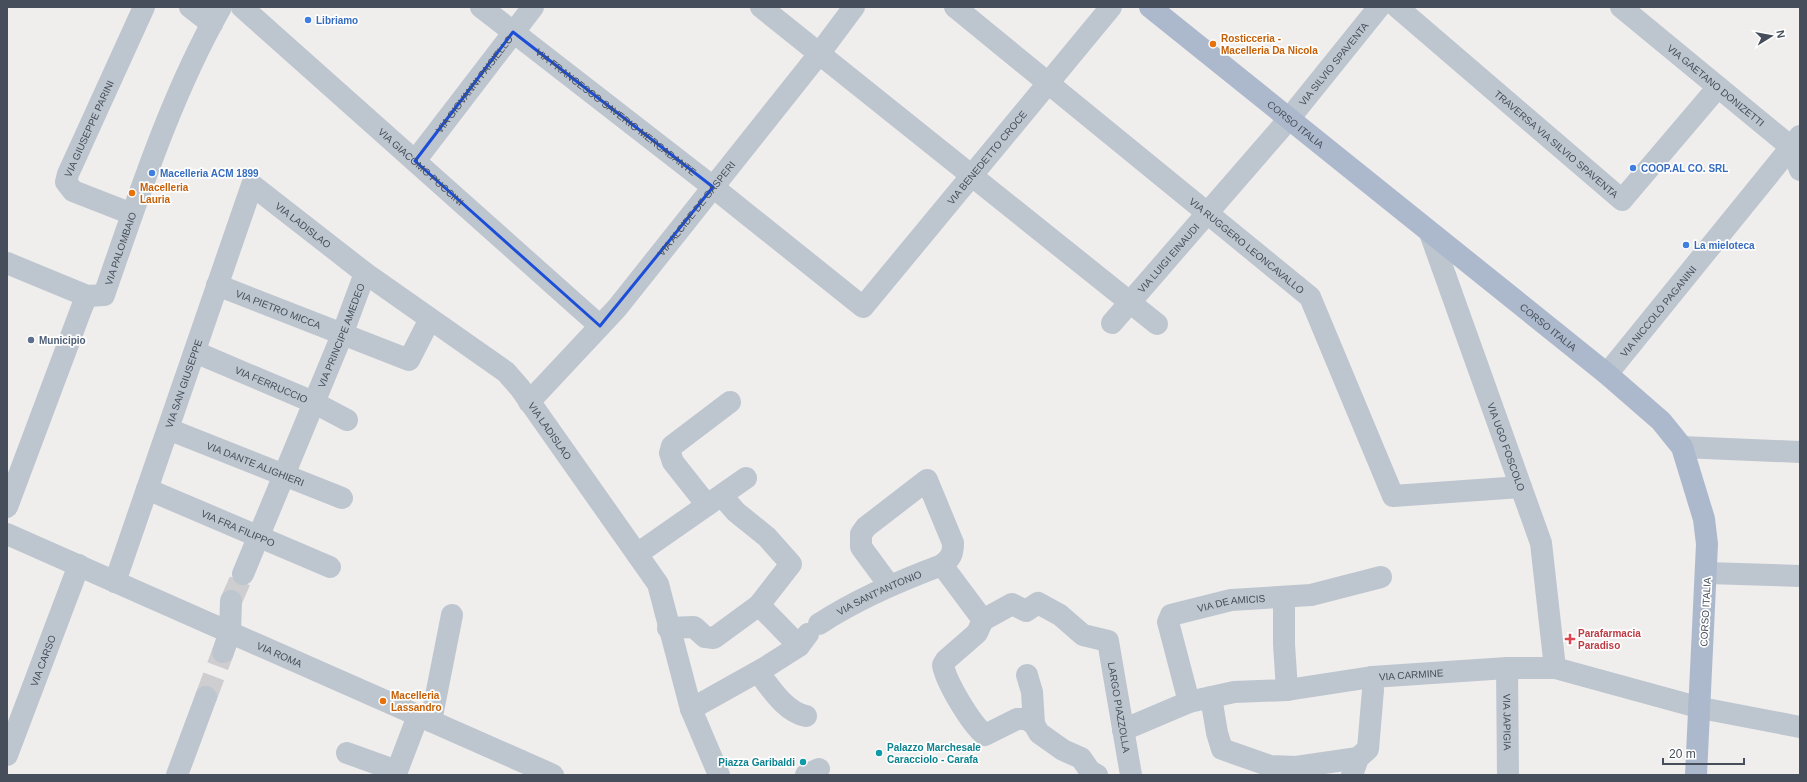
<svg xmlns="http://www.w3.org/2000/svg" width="1807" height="782" font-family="Helvetica,sans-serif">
	<rect width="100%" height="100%" fill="#f0eded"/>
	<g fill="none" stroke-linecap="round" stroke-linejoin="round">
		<g stroke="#cecdd0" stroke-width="22" stroke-dasharray="22 11" stroke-linecap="butt">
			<path d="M231 601 243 574"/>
			<path d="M206 697 223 652"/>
		</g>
		<g stroke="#bdc6cf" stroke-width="22">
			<path d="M190 7 212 24"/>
			<path id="s1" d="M242 7 600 326"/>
			<path id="s2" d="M481 7 713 187 863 307 1111 7"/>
			<path d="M761 7 1157 324"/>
			<path id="s3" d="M955 7 1310 297 1393 496 1521 487"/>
			<path id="s4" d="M1397 7 1622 200 1718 87"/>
			<path id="s5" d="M1621 7 1791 147 1800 170"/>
			<path id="s6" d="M415 161 533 7"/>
			<path id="s7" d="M132 214 73 191 66 182 68 174 144 7"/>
			<path id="s8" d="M1430 233 1541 543 1555 668"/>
			<path d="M7 263 87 296"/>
			<path id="s9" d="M217 285 409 360 430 319"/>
			<path id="s10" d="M1112 323 1288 120 1379 7"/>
			<path id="s11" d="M195 352 313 402 347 420"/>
			<path id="s12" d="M1607 374 1800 136"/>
			<path id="s13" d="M529 402 617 308 819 54 854 7"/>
			<path id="s14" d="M168 429 342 498"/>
			<path d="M1682 447 1800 452"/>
			<path id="s15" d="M147 489 330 567"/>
			<path d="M707 505 673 462 670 453 672 446 730 402"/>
			<path id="s16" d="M7 507 82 307 87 296 104 295C138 198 170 97 221 7"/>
			<path id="s17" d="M7 534 553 775"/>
			<path d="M637 554 746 478"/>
			<path d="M1707 573 1800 576"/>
			<path id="s18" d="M243 574 342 335 365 273"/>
			<path id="s19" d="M115 582 252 185 365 273 506 372 520 388 658 584 691 709 719 775"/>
			<path d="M889 585 861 547V534L866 527 927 480 953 543C953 554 951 558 942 565L983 620"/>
			<path d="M1284 597V644L1287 690"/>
			<path d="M759 605 799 646"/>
			<path id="s20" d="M819 624C857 599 899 581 942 565"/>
			<path d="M668 628 694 627 705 637 714 638 759 605 791 564 767 537 736 512 722 496"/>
			<path d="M223 652 230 632 231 601"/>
			<path id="s21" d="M1507 668 1508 775"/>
			<path d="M758 672C771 688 785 712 806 716"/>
			<path d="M1027 675 1032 692 1034 724"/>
			<path d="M1211 697 1217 733 1222 749 1270 766 1296 767 1358 758"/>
			<path id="s22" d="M1189 702 1168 622 1171 615 1231 600 1311 595 1381 577"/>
			<path d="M691 709 766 667 799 646 808 634"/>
			<path d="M431 721 452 615"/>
			<path id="s23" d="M1123 730 1189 702 1234 692 1287 690 1372 677 1507 668H1555L1701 708 1800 727"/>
			<path d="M347 753 397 771 418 716"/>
			<path id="s24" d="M7 755 79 565"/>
			<path d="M177 775 206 697"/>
			<path d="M806 775 819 769"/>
			<path id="s25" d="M1097 775 1090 771 1081 758 1063 750 1039 733 1034 724 1026 719H1017L985 735C971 724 946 682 943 665L946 660 977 633 983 620 1012 604 1026 611 1038 603 1060 615 1083 635 1108 641 1131 775"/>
			<path d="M1352 775 1358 758 1368 749 1373 690 1372 677"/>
		</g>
		<path stroke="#acb9cc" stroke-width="22" id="s26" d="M1150 7 1607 374 1661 421 1682 447 1704 519 1707 544 1696 775"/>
	</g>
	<path fill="none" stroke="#1d4ed8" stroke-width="3" stroke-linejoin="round" d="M513 32 713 187 600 326 415 161Z"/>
	<g fill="#3f7fe0" stroke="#fff" stroke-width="1.5">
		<circle cx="308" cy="20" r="4"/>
		<circle cx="1633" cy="168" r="4"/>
		<circle cx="152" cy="173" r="4"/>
		<circle cx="1686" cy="245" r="4"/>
	</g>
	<g fill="#e8710a" stroke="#fff" stroke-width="1.5">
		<circle cx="1213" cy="44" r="4"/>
		<circle cx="132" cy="193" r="4"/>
		<circle cx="383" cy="701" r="4"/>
	</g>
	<circle fill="#5c6f8a" stroke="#fff" stroke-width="1.5" cx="31" cy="340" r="4"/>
	<path fill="#e0444e" stroke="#fff" stroke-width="1.5" d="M1568 633h4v4h4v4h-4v4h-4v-4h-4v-4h4z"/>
	<g fill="#0f9aa8" stroke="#fff" stroke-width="1.5">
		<circle cx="879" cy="753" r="4"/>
		<circle cx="803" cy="762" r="4"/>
	</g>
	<g text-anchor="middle" stroke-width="3.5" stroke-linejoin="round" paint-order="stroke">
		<g font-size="10" font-weight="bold" fill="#366cbe" stroke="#fff" text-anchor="start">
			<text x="316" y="24">Libriamo</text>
			<text x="1641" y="172">COOP.AL CO. SRL</text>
			<text x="160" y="177">Macelleria ACM 1899</text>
			<text x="1694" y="249">La mieloteca</text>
		</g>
		<g font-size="10" font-weight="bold" fill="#c56008" stroke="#fff" text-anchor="start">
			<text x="1221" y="42">Rosticceria -<tspan x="1221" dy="12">Macelleria Da Nicola</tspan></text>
			<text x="140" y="191">Macelleria<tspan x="140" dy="12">Lauria</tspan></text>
			<text x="391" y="699">Macelleria<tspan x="391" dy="12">Lassandro</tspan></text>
		</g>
		<g font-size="10" fill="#454e5a" stroke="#fff">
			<text dy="4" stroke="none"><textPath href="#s10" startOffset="341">VIA SILVIO SPAVENTA</textPath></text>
			<text dy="4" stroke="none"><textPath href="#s6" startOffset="97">VIA GIOVANNI PAISIELLO</textPath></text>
			<text dy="4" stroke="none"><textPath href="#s5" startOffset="123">VIA GAETANO DONIZETTI</textPath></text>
			<text dy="4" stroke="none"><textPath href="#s2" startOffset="171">VIA FRANCESCO SAVERIO MERCADANTE</textPath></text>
			<text dy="4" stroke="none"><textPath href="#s26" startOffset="187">CORSO ITALIA</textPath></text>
			<text dy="4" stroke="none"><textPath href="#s7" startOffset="133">VIA GIUSEPPE PARINI</textPath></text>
			<text dy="4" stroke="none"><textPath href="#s4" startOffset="210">TRAVERSA VIA SILVIO SPAVENTA</textPath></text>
			<text dy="4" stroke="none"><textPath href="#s2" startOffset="680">VIA BENEDETTO CROCE</textPath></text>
			<text dy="4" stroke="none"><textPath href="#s1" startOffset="240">VIA GIACOMO PUCCINI</textPath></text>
			<text dy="4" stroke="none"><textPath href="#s13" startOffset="256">VIA ALCIDE DE GASPERI</textPath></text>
			<text dy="4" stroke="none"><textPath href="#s19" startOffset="485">VIA LADISLAO</textPath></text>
			<text dy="4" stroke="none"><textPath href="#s3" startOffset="377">VIA RUGGERO LEONCAVALLO</textPath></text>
			<text dy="4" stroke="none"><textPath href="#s16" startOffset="292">VIA PALOMBAIO</textPath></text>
			<text dy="4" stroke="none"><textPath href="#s10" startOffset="86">VIA LUIGI EINAUDI</textPath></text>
			<text dy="4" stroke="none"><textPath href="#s9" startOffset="66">VIA PIETRO MICCA</textPath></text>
			<text dy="4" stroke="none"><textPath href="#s12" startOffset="81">VIA NICCOLÒ PAGANINI</textPath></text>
			<text dy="4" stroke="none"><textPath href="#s26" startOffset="511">CORSO ITALIA</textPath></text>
			<text dy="4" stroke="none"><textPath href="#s18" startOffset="258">VIA PRINCIPE AMEDEO</textPath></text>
			<text dy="4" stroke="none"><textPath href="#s19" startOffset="210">VIA SAN GIUSEPPE</textPath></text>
			<text dy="4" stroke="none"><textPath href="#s11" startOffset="83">VIA FERRUCCIO</textPath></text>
			<text dy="4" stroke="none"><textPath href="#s19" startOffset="809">VIA LADISLAO</textPath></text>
			<text dy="4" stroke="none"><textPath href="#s8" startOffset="227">VIA UGO FOSCOLO</textPath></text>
			<text dy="4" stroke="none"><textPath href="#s14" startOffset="94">VIA DANTE ALIGHIERI</textPath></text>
			<text dy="4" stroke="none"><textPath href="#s15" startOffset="99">VIA FRA FILIPPO</textPath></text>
			<text dy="4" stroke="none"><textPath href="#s20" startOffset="68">VIA SANT'ANTONIO</textPath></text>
			<text dy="4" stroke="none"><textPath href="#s22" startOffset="152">VIA DE AMICIS</textPath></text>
			<text transform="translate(1705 612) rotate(-87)" y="4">CORSO ITALIA</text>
			<text dy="4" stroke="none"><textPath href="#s17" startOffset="298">VIA ROMA</textPath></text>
			<text dy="4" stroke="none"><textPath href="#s24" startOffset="101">VIA CARSO</textPath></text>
			<text dy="4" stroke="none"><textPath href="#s23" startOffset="296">VIA CARMINE</textPath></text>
			<text dy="4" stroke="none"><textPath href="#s25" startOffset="493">LARGO PIAZZOLLA</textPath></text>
			<text dy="4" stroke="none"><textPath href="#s21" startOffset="54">VIA JAPIGIA</textPath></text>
		</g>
		<g font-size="10" font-weight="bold" fill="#4e5e75" stroke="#fff" text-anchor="start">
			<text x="39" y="344">Municipio</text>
		</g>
		<g font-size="10" font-weight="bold" fill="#be3a42" stroke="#fff" text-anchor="start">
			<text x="1578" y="637">Parafarmacia<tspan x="1578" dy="12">Paradiso</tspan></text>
		</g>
		<g font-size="10" font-weight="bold" fill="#0d838f" stroke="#fff" text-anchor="start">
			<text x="887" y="751">Palazzo Marchesale<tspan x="887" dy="12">Caracciolo - Carafa</tspan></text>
			<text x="795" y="766" text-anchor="end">Piazza Garibaldi</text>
		</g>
	</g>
	<rect width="1807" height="782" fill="none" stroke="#454e5a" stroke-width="16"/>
	<g transform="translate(1771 36) rotate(79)" stroke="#ffffff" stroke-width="3" paint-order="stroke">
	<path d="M0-3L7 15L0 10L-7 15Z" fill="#454e5a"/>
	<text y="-6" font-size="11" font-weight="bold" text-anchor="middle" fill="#454e5a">N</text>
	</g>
	<path d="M1663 758v6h81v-6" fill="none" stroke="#454e5a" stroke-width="2"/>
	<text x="1669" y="758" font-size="12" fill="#454e5a" stroke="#ffffff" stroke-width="3" paint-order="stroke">20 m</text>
</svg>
